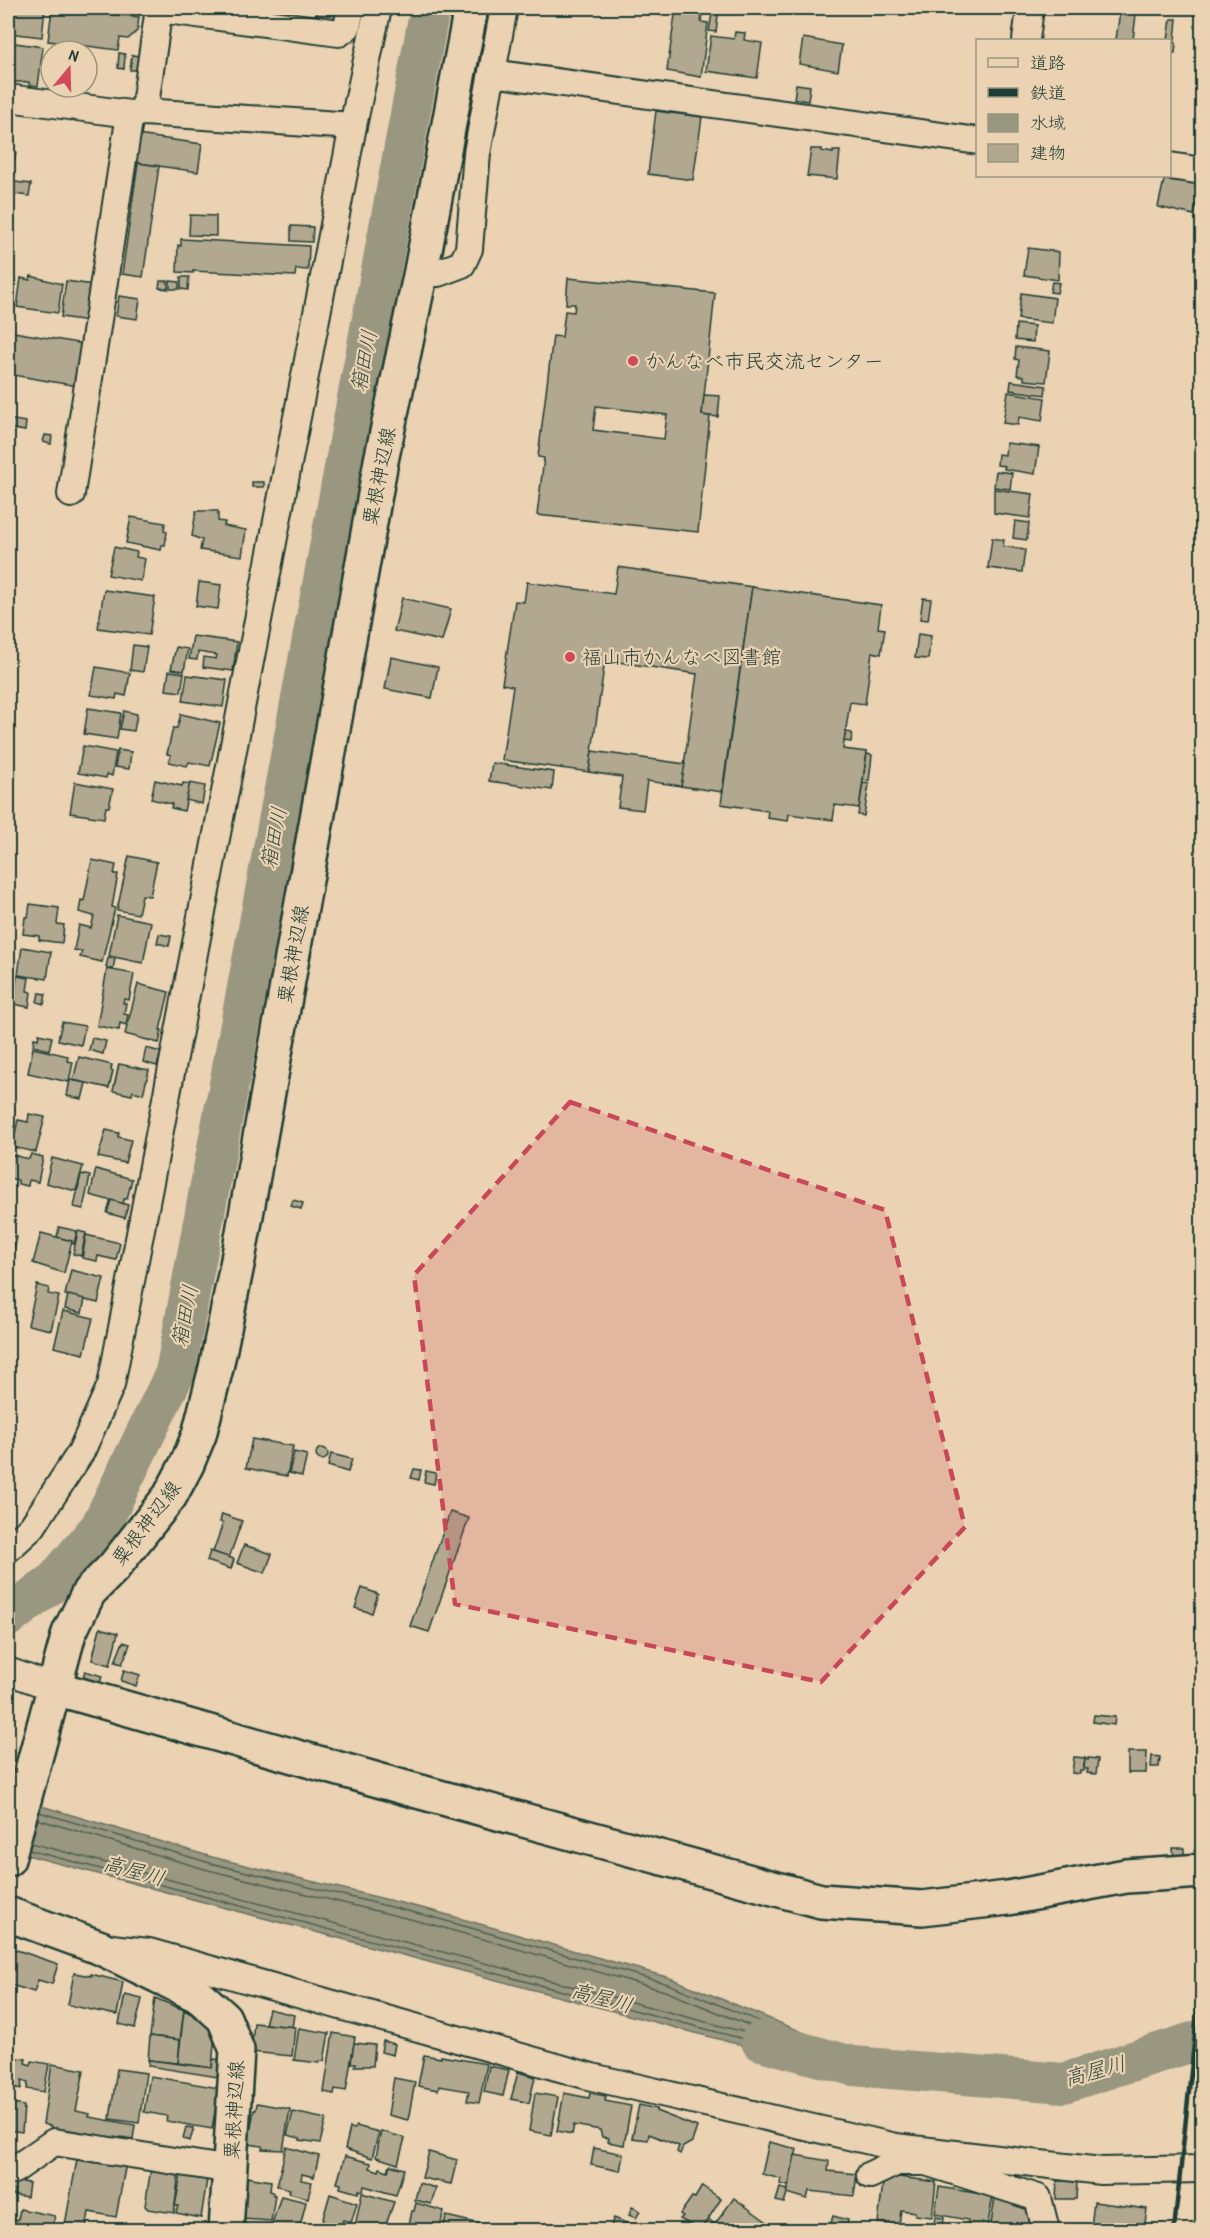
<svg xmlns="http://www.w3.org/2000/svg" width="1210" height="2238" font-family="'Patrick Hand','Klee One',sans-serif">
	<rect width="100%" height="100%" fill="#ead2b2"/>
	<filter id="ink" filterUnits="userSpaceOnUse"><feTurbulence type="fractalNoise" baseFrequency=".0167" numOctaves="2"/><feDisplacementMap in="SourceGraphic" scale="12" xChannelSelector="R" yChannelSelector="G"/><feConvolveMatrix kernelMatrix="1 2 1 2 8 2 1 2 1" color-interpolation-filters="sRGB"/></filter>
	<g filter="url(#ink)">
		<path fill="#999780" stroke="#687362" stroke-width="1.5" d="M8 1796 212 1857 434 1911 670 1978 817 2038 812 2064 8 1850Z"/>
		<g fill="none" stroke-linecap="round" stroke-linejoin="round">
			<g stroke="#506152" stroke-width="1.5">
				<path d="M31 1843 759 2036 763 2034 761 2030 665 1991 430 1924 208 1870 37 1819"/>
				<path d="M29 1850 804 2055 808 2053 810 2044 808 2041 668 1984 432 1917 210 1863 39 1812"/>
			</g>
			<g stroke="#999780" stroke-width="40">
				<path d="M8 1617 54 1582 100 1527 175 1373 430 8"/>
				<path d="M761 2041 853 2066 1064 2083 1202 2039"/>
			</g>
		</g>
		<g fill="#b2a88f" stroke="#1f3d34" stroke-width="1.5" fill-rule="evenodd">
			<path d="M8 8H45L42 37 8 33Z"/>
			<path d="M52 8 139 17 137 31 128 39 120 38 118 50 48 41Z"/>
			<path d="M297 8H340V10L336 9 334 21H315L317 11Z"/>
			<path d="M676 8H703L701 22 708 23 701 77 667 71Z"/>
			<path d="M713 8H719L716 32 709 31Z"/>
			<path d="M1120 11 1136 14 1133 40H1116Z"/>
			<path d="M1171 19H1177L1175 40H1168Z"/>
			<path d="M735 32 745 33 744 40 762 43 757 78 706 71 711 36 734 39Z"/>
			<path d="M803 38 842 45 838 71 799 64Z"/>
			<path d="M8 42 43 47 38 86 29 85V82H13V80L8 79Z"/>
			<path d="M1170 42 1176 43 1175 53H1170Z"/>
			<path d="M119 53 125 54 124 69 118 68Z"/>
			<path d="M132 55 139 56 137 70H130Z"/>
			<path d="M796 84 810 86 808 101 794 99Z"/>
			<path d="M656 111 702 117 693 180 648 174Z"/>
			<path d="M137 135 202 144 198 172 133 162Z"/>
			<path d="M811 149H822L821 151 833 153V151H840L837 179 807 176Z"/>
			<path d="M8 151 16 152 11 177 8 176Z"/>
			<path d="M138 163 159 166 143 277 122 274Z"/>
			<path d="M1167 178 1201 185 1194 215 1158 207 1164 180Z"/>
			<path d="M15 182 31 184 29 196 14 194Z"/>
			<path d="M190 215 216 216V236L189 235Z"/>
			<path d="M291 226 313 227 312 242 291 241Z"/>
			<path d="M181 239 309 246 308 270 296 269 295 276 193 271V273L177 272 178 245 181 246Z"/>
			<path d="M1028 248 1059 252 1058 280 1024 275Z"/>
			<path d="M31 276 62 284 58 313 17 307 21 278 30 280Z"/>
			<path d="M181 277H189L188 290 181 289Z"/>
			<path d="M568 278 715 293 702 415 710 416 698 532 537 515 544 458 538 457 553 336 562 337 565 311 574 312 575 304H566ZM596 406 667 415 664 439 593 430Z"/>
			<path d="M8 279 15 280 9 321H8Z"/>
			<path d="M66 281 93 285 88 321 61 317Z"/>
			<path d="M160 281H168V289L159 288Z"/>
			<path d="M170 281 179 282V289H170Z"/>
			<path d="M1052 282 1059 283 1057 293 1050 292Z"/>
			<path d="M1021 293 1055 298 1052 323 1018 319Z"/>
			<path d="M119 296 140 299 137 319 116 316Z"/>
			<path d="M1016 324 1034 326 1033 342 1015 340Z"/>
			<path d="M8 331 84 344 77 386 8 374Z"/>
			<path d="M1016 347 1050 351 1046 382 1024 380V376L1017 375 1019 360 1015 359Z"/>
			<path d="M1011 381 1046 386 1045 395 1010 390Z"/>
			<path d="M1008 392 1045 398 1042 421 1019 417 1018 425 1003 423Z"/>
			<path d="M704 395 720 396 718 417 702 415Z"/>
			<path d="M8 419 26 422 25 431 8 428Z"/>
			<path d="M45 435 52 436 51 444 43 442Z"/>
			<path d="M1006 443 1039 447 1035 474 1004 469 1005 466 997 465 998 454 1005 455Z"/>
			<path d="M996 471 1012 473 1010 489 994 487Z"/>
			<rect x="252" y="482" width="12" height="5"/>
			<path d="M994 489 1033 494 1030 518 994 513Z"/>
			<path d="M196 511H218V521L225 522 224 526 246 530 242 556 200 550 202 540 192 536Z"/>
			<path d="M131 517 165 523 164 531 167 532 165 545H162L161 550 126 543Z"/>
			<path d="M1015 521 1029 523 1027 540 1013 538Z"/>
			<path d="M992 538 1004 540 1003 546 1025 550 1022 572 988 568Z"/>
			<path d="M114 547 137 552 136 557 145 559 141 581 108 575Z"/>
			<path d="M618 567 752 587 722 792 681 786 697 674 605 660 589 772 502 760 513 686 502 684 515 601 524 602 527 582 614 594Z"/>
			<path d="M199 582 221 585 218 609 196 606Z"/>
			<path d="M752 587 881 605 878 628 885 629 881 654 872 652 865 704 850 702 843 749 867 752 859 808 835 805 833 820 789 814 788 821 767 818 768 811 721 804Z"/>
			<path d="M104 590 155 597 149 635 98 628Z"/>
			<path d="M402 598 451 609 442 641 394 631Z"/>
			<path d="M923 598 931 599 928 620 920 619Z"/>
			<path d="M918 634 931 636 928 659 915 658Z"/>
			<path d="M193 636 237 642 233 671 203 667 204 657 216 659 217 655 198 652 197 660 189 659Z"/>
			<path d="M133 645 147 647 143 672 130 670Z"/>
			<path d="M176 647 188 649 184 671 171 669Z"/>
			<path d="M391 657 438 667 432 698 385 689Z"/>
			<path d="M96 667 130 673 126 696 117 694 116 699 91 695Z"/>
			<path d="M169 671 184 673 181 692 166 690Z"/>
			<path d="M187 675 227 680 223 707 183 701Z"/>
			<path d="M88 708 121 713 117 739 84 734Z"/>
			<path d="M124 711 137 714 134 731 120 729Z"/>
			<path d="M181 714 220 723 210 766 189 762 187 766 169 762 171 755 167 754 173 728H177Z"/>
			<path d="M846 732 852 733 851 742 844 741Z"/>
			<path d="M83 746 116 752 112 776 107 774 106 778 78 773Z"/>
			<path d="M118 750 131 752 129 769 115 767Z"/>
			<path d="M592 751 685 764 681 786 647 781 643 810 618 807 622 777 589 772Z"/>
			<path d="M867 754 872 755 869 781 863 780Z"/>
			<path d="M492 763 554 772 552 790 489 781Z"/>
			<path d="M155 780 182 786 183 783 190 784 184 811 171 808 172 804 151 799Z"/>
			<path d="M75 782 113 789 109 807H106L104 818 70 813Z"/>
			<path d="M190 783 205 786 202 804 186 800Z"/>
			<path d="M863 783 869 784 864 816 858 815Z"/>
			<path d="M129 856 157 862 150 896 142 895 138 914 117 910Z"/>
			<path d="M92 860 116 865 114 874H118L112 907 115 908 102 962 80 957 82 951 74 950 79 925 91 928 94 916 79 912 81 900 84 901Z"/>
			<path d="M30 904 59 908 57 924 64 925 62 943 39 940V936L23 934 25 917H28Z"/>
			<path d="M117 915 151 922 143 963 109 956Z"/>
			<path d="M159 934 171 936 169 946 157 943Z"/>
			<path d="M22 947 51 952 47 979 18 975Z"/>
			<path d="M108 958 115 959 113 969 106 967Z"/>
			<path d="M107 969 134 974 129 1000 124 999 123 1003H126L124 1014 128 1015 126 1025 120 1023 119 1030 97 1026Z"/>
			<path d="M13 974 9 1007H8V975Z"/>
			<path d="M17 976 29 978 27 991 31 992 29 1007 13 1004Z"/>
			<path d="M138 984 169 992 160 1030H162L159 1043 125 1034Z"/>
			<path d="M39 993 46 994 44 1004 37 1002Z"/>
			<path d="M62 1022 85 1026 81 1045 58 1040Z"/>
			<path d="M39 1034 52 1037 49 1050 33 1046 34 1038 38 1039Z"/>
			<path d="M92 1038 106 1041 103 1054 89 1050Z"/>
			<path d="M33 1048 68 1056 67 1061 73 1062 69 1082 28 1073Z"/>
			<path d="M146 1048 161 1052 157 1066 143 1062Z"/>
			<path d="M79 1057 112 1065 111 1070 113 1071 109 1088 73 1080Z"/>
			<path d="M119 1064 149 1070 143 1094 133 1091 132 1095 113 1091Z"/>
			<path d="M70 1080 86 1083 82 1099 67 1096Z"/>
			<path d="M8 1107 15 1109 10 1132 8 1131Z"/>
			<path d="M29 1114 45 1117 36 1152 12 1147 18 1120 28 1122Z"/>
			<path d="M106 1130 119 1133 118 1137 131 1140 125 1163 98 1157Z"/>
			<path d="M8 1154 29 1159 31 1154 43 1157 38 1182 29 1180 28 1186 18 1184V1180L8 1178Z"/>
			<path d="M52 1158 83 1166 76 1191 46 1183Z"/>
			<path d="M96 1169 132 1179 127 1199H124L123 1204 90 1195Z"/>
			<path d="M81 1174 90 1176 83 1209 74 1207Z"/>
			<path d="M111 1200 128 1205 125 1218 107 1213Z"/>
			<path d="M293 1200 303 1203 301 1209 291 1206Z"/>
			<path d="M59 1227 77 1231 74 1244 71 1243 72 1241 57 1237Z"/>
			<path d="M78 1231 86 1233 81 1256 73 1254Z"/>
			<path d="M41 1233 72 1241 64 1273 33 1263Z"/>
			<path d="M8 1235 17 1237 13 1254 8 1253Z"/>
			<path d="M86 1235 120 1243 116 1260 98 1256 97 1261 82 1258Z"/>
			<path d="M71 1270 104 1278 98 1303 65 1295Z"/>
			<path d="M37 1285 49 1288 48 1294 59 1296 51 1330 28 1325Z"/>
			<path d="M68 1295 85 1299 82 1313 65 1309Z"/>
			<path d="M63 1311 93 1318 84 1354 54 1347Z"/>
			<path d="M252 1439 293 1446 287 1476 246 1468Z"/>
			<circle cx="322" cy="1454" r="6"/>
			<path d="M294 1452 307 1455 302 1476 289 1473Z"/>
			<path d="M331 1454 352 1459 348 1472 328 1466Z"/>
			<path d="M414 1469 421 1470 419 1480 411 1478Z"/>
			<path d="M426 1471 436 1473 434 1484 424 1482Z"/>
			<path d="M450 1512 469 1518 429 1632 410 1626Z"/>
			<path d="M222 1514 242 1521 229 1558 213 1552 223 1523 220 1522Z"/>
			<path d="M244 1545 272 1554 265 1573 237 1563Z"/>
			<path d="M210 1551 234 1559 231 1569 207 1561Z"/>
			<path d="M362 1588 378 1594 372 1613 355 1608Z"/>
			<path d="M100 1628 118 1633 110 1665 92 1660Z"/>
			<path d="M123 1642 130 1644 122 1664 115 1662Z"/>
			<path d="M124 1670 140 1675 136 1686 121 1681Z"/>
			<path d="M85 1671 102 1676 99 1686 88 1682 89 1679 83 1677Z"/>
			<path d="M1094 1715 1115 1717 1114 1725 1093 1722Z"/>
			<path d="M1128 1752H1147L1146 1773H1128Z"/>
			<path d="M1152 1756 1160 1757 1159 1767H1151Z"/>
			<path d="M1074 1757 1085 1758 1083 1771H1080V1774L1072 1773Z"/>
			<path d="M1088 1758 1098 1759 1096 1774 1087 1773 1088 1769H1084L1085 1759 1088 1760Z"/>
			<path d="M1173 1848H1184V1856H1174Z"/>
			<path d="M8 1947 58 1964 52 1984 38 1980 34 1992 8 1984Z"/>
			<path d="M74 1973 91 1976V1974L123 1982 117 2015 68 2005Z"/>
			<path d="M125 1995 142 1999 135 2028 119 2024Z"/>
			<path d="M155 1998 184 2010 180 2040 150 2036Z"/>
			<path d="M269 2009 294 2015 292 2027 265 2024Z"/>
			<path d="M184 2010 201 2019 215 2032 212 2068 178 2063Z"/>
			<path d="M254 2023 295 2027 292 2056 251 2052Z"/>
			<path d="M299 2028 329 2033 324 2061H319V2063L294 2060Z"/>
			<path d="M333 2033 355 2037 346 2091 335 2089 334 2094 324 2092Z"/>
			<path d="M150 2036 180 2040 178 2063 148 2060Z"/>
			<path d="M383 2041 395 2044 393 2055 381 2052Z"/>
			<path d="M354 2043 375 2045 373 2066H355L356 2063H351Z"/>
			<path d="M424 2055 441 2058V2056L487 2064 479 2103 467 2101 469 2091 439 2086 438 2090 418 2086Z"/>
			<path d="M8 2057 26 2059 25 2063 31 2065 32 2061 49 2064 44 2092 27 2089 28 2082 22 2080 21 2089 8 2086Z"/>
			<path d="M213 2059 221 2060 218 2077 148 2066 149 2060 212 2068Z"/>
			<path d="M52 2064 84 2070 76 2111 90 2114 89 2117 135 2125 133 2139 121 2137 119 2144 85 2139 86 2133 64 2129 63 2134 50 2131 51 2126 43 2124Z"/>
			<path d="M489 2066 509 2070 503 2096 484 2092Z"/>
			<path d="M117 2069 146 2073 139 2123 110 2119Z"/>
			<path d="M518 2072 535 2077 529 2103 511 2099Z"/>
			<path d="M150 2076 219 2088 212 2129 166 2121 167 2116 144 2112Z"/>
			<path d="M394 2078 415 2082 408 2120 388 2115Z"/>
			<path d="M535 2093 558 2097 551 2135 529 2131Z"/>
			<path d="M564 2093 589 2098 590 2093 606 2096 605 2101 631 2106 624 2145 608 2142 609 2138 602 2137 600 2130 574 2125 572 2134 557 2131Z"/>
			<path d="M8 2103 24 2106 22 2132 8 2130Z"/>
			<path d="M257 2103 290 2109 283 2150 262 2149 263 2146 248 2144 254 2110H256Z"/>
			<path d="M639 2105 657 2109 656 2111 697 2127 692 2142 683 2147 680 2154 677 2152 679 2146 649 2134 648 2140 632 2138Z"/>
			<path d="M293 2112 326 2119 320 2143 300 2140V2138L287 2135Z"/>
			<path d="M356 2126 379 2132 372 2158 345 2149 350 2128 355 2129Z"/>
			<path d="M186 2127 194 2128 190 2141 183 2138Z"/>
			<path d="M381 2131 405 2138 398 2164 376 2157Z"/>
			<path d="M769 2142 797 2149 789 2186 780 2184 781 2179 762 2174Z"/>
			<path d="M286 2147 319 2156 314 2177 302 2174 301 2180 312 2182 308 2198 289 2193 290 2189 277 2186Z"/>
			<path d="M594 2148 623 2154 620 2171 591 2165Z"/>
			<path d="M429 2152 457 2160 451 2184 422 2178Z"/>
			<path d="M78 2154 126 2163 116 2217 89 2212 86 2230H64Z"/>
			<path d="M795 2155 829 2161 828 2171 857 2174 854 2196 809 2191 807 2199 787 2193Z"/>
			<path d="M345 2156 371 2163 370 2168 379 2171 380 2168 388 2171 390 2165 404 2169 396 2195 364 2186 363 2191 359 2190 358 2193 340 2188 341 2184 337 2183Z"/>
			<path d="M151 2168 179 2172 174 2213 148 2209 145 2206Z"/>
			<path d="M181 2174 207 2179 201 2218 176 2213 178 2206H175Z"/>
			<path d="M884 2175 936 2182 932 2217 915 2215V2212L901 2210 899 2225 878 2223Z"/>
			<path d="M246 2177 271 2181 270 2191 273 2192V2195H275L271 2221 242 2219Z"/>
			<path d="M8 2180 29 2183 27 2197 8 2194Z"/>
			<path d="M1057 2181H1077L1076 2199H1056Z"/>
			<path d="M419 2183 436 2188 431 2204 415 2200Z"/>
			<path d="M702 2186 721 2199 701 2230 680 2219 683 2216 680 2214 692 2197 695 2198Z"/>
			<path d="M939 2187 993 2196 987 2229 967 2226 968 2220 935 2214Z"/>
			<path d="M780 2188 788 2190 784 2203 776 2201Z"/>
			<path d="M362 2193 394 2202 384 2230H370L355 2226Z"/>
			<path d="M330 2194 357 2203 351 2223 343 2220 340 2228 322 2222Z"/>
			<path d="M281 2196 306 2202 300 2226H287L286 2230 271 2227Z"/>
			<path d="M995 2197 1033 2206 1039 2230H990Z"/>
			<path d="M734 2198 774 2227 772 2230H724L715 2224Z"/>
			<path d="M1094 2202 1147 2209 1144 2230H1086V2226L1091 2227Z"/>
			<path d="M416 2203 444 2211 439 2230H408L412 2211H414Z"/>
			<path d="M632 2207 640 2211 636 2218 629 2215Z"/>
			<path d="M20 2209 55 2216 52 2230H8L9 2219 18 2220Z"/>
			<path d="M446 2216 494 2227V2230H443Z"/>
			<path d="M833 2216 848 2220 846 2230H829Z"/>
			<path d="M935 2217 944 2218 942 2230H933Z"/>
			<path d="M614 2218 641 2229 640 2230H609Z"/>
			<path d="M708 2219 719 2227 716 2230H708L702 2228Z"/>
		</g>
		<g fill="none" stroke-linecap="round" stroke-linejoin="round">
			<defs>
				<g id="street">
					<path d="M159 9 339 33 347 27 351 8"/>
					<path d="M1026 40 1030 8"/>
					<path d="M492 73 978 141"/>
					<path d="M8 98 130 114 144 112 353 126"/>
					<path d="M144 112 159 8"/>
					<path d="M1170 166 1202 171"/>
					<path d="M421 271 438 273 462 264 469 249 477 153 504 8"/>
					<path d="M71 494 130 114"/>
					<path d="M8 1549 32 1527 81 1452 111 1385 353 126 378 8"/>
					<path d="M8 1671 55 1688"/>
					<path d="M111 1948 149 1952 592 2077 896 2147 1101 2171 1202 2169"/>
					<path d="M8 2169 14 2170 54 2142 231 2170"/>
					<path d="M870 2175 897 2162H926L1038 2198 1046 2230"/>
				</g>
				<g id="secondary">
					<path d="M55 1688 406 1788 821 1901 922 1908 1008 1898 1126 1876 1202 1871"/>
					<path d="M8 1859 69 1633 89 1592 113 1568 170 1496 187 1464 199 1435 216 1368 238 1260 381 461 421 271 471 8"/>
					<path d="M8 1914 101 1948 199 1996 224 2018 237 2050 226 2230"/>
				</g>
			</defs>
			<use href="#street" stroke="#1f3d34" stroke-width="30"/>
			<use href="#secondary" stroke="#1f3d34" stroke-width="38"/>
			<use href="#street" stroke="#ead2b2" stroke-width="26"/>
			<use href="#secondary" stroke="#ead2b2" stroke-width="33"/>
			<g stroke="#1f3d34" stroke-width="4.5">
				<path d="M1174 2230 1202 1969"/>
				<path d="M1202 2230V2227"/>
			</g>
		</g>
	</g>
	<path fill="#c84859" fill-opacity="0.2" stroke="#c84859" stroke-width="4.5" stroke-dasharray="12 8" stroke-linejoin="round" d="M570 1102 885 1210 965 1527 821 1682 455 1604 414 1275Z"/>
	<g fill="#d1495b" stroke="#ead2b2" stroke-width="2">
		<circle cx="633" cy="361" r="6"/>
		<circle cx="570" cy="657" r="6"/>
	</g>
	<g text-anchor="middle" stroke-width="4.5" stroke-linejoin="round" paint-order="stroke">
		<g font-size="20" fill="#1f3d34" stroke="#ead2b2" text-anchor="start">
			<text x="645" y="368">かんなべ市民交流センター</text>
			<text x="582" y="664">福山市かんなべ図書館</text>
		</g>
		<g font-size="20" fill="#1f3d34" stroke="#ead2b2">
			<text transform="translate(379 476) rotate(-79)" y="7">粟根神辺線</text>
			<text transform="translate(293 954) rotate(-80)" y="7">粟根神辺線</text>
			<text transform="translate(146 1523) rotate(-53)" y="7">粟根神辺線</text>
			<text transform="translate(234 2110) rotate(-87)" y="7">粟根神辺線</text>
		</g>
		<g font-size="21" font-style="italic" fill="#314a3f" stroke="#ead2b2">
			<text transform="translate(364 361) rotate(-79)" y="7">箱田川</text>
			<text transform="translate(274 838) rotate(-79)" y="7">箱田川</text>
			<text transform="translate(185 1316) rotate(-79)" y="7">箱田川</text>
			<text transform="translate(134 1871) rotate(15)" y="7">高屋川</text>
			<text transform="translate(602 1998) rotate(15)" y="7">高屋川</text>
			<text transform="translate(1095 2071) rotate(-15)" y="7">高屋川</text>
		</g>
	</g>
	<rect width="1210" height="2238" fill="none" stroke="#ead2b2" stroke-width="30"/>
	<rect x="15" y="15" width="1180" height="2208" fill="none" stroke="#1f3d34" stroke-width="2" filter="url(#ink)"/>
	<rect x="976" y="39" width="195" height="138" fill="#ead2b2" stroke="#999680" stroke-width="1.5"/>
	<rect x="988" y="58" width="30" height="9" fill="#ead2b2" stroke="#999680" stroke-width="1.5"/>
	<text x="1030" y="69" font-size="18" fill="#1f3d34">道路</text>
	<rect x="988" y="88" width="30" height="9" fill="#1f3d34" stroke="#999680" stroke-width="1.5"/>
	<text x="1030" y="99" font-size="18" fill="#1f3d34">鉄道</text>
	<rect x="988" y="114" width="30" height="18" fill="#999780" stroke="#999680" stroke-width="1.5"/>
	<text x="1030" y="129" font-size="18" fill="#1f3d34">水域</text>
	<rect x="988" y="144" width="30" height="18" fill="#b2a88f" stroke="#999680" stroke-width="1.5"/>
	<text x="1030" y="159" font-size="18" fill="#1f3d34">建物</text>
	<g transform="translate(69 69) rotate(19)"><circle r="28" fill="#ead2b2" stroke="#999680" stroke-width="1.5"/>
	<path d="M0-4.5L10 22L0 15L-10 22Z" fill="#d1495b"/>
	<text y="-9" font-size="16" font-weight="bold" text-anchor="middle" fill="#1f3d34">N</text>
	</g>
</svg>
